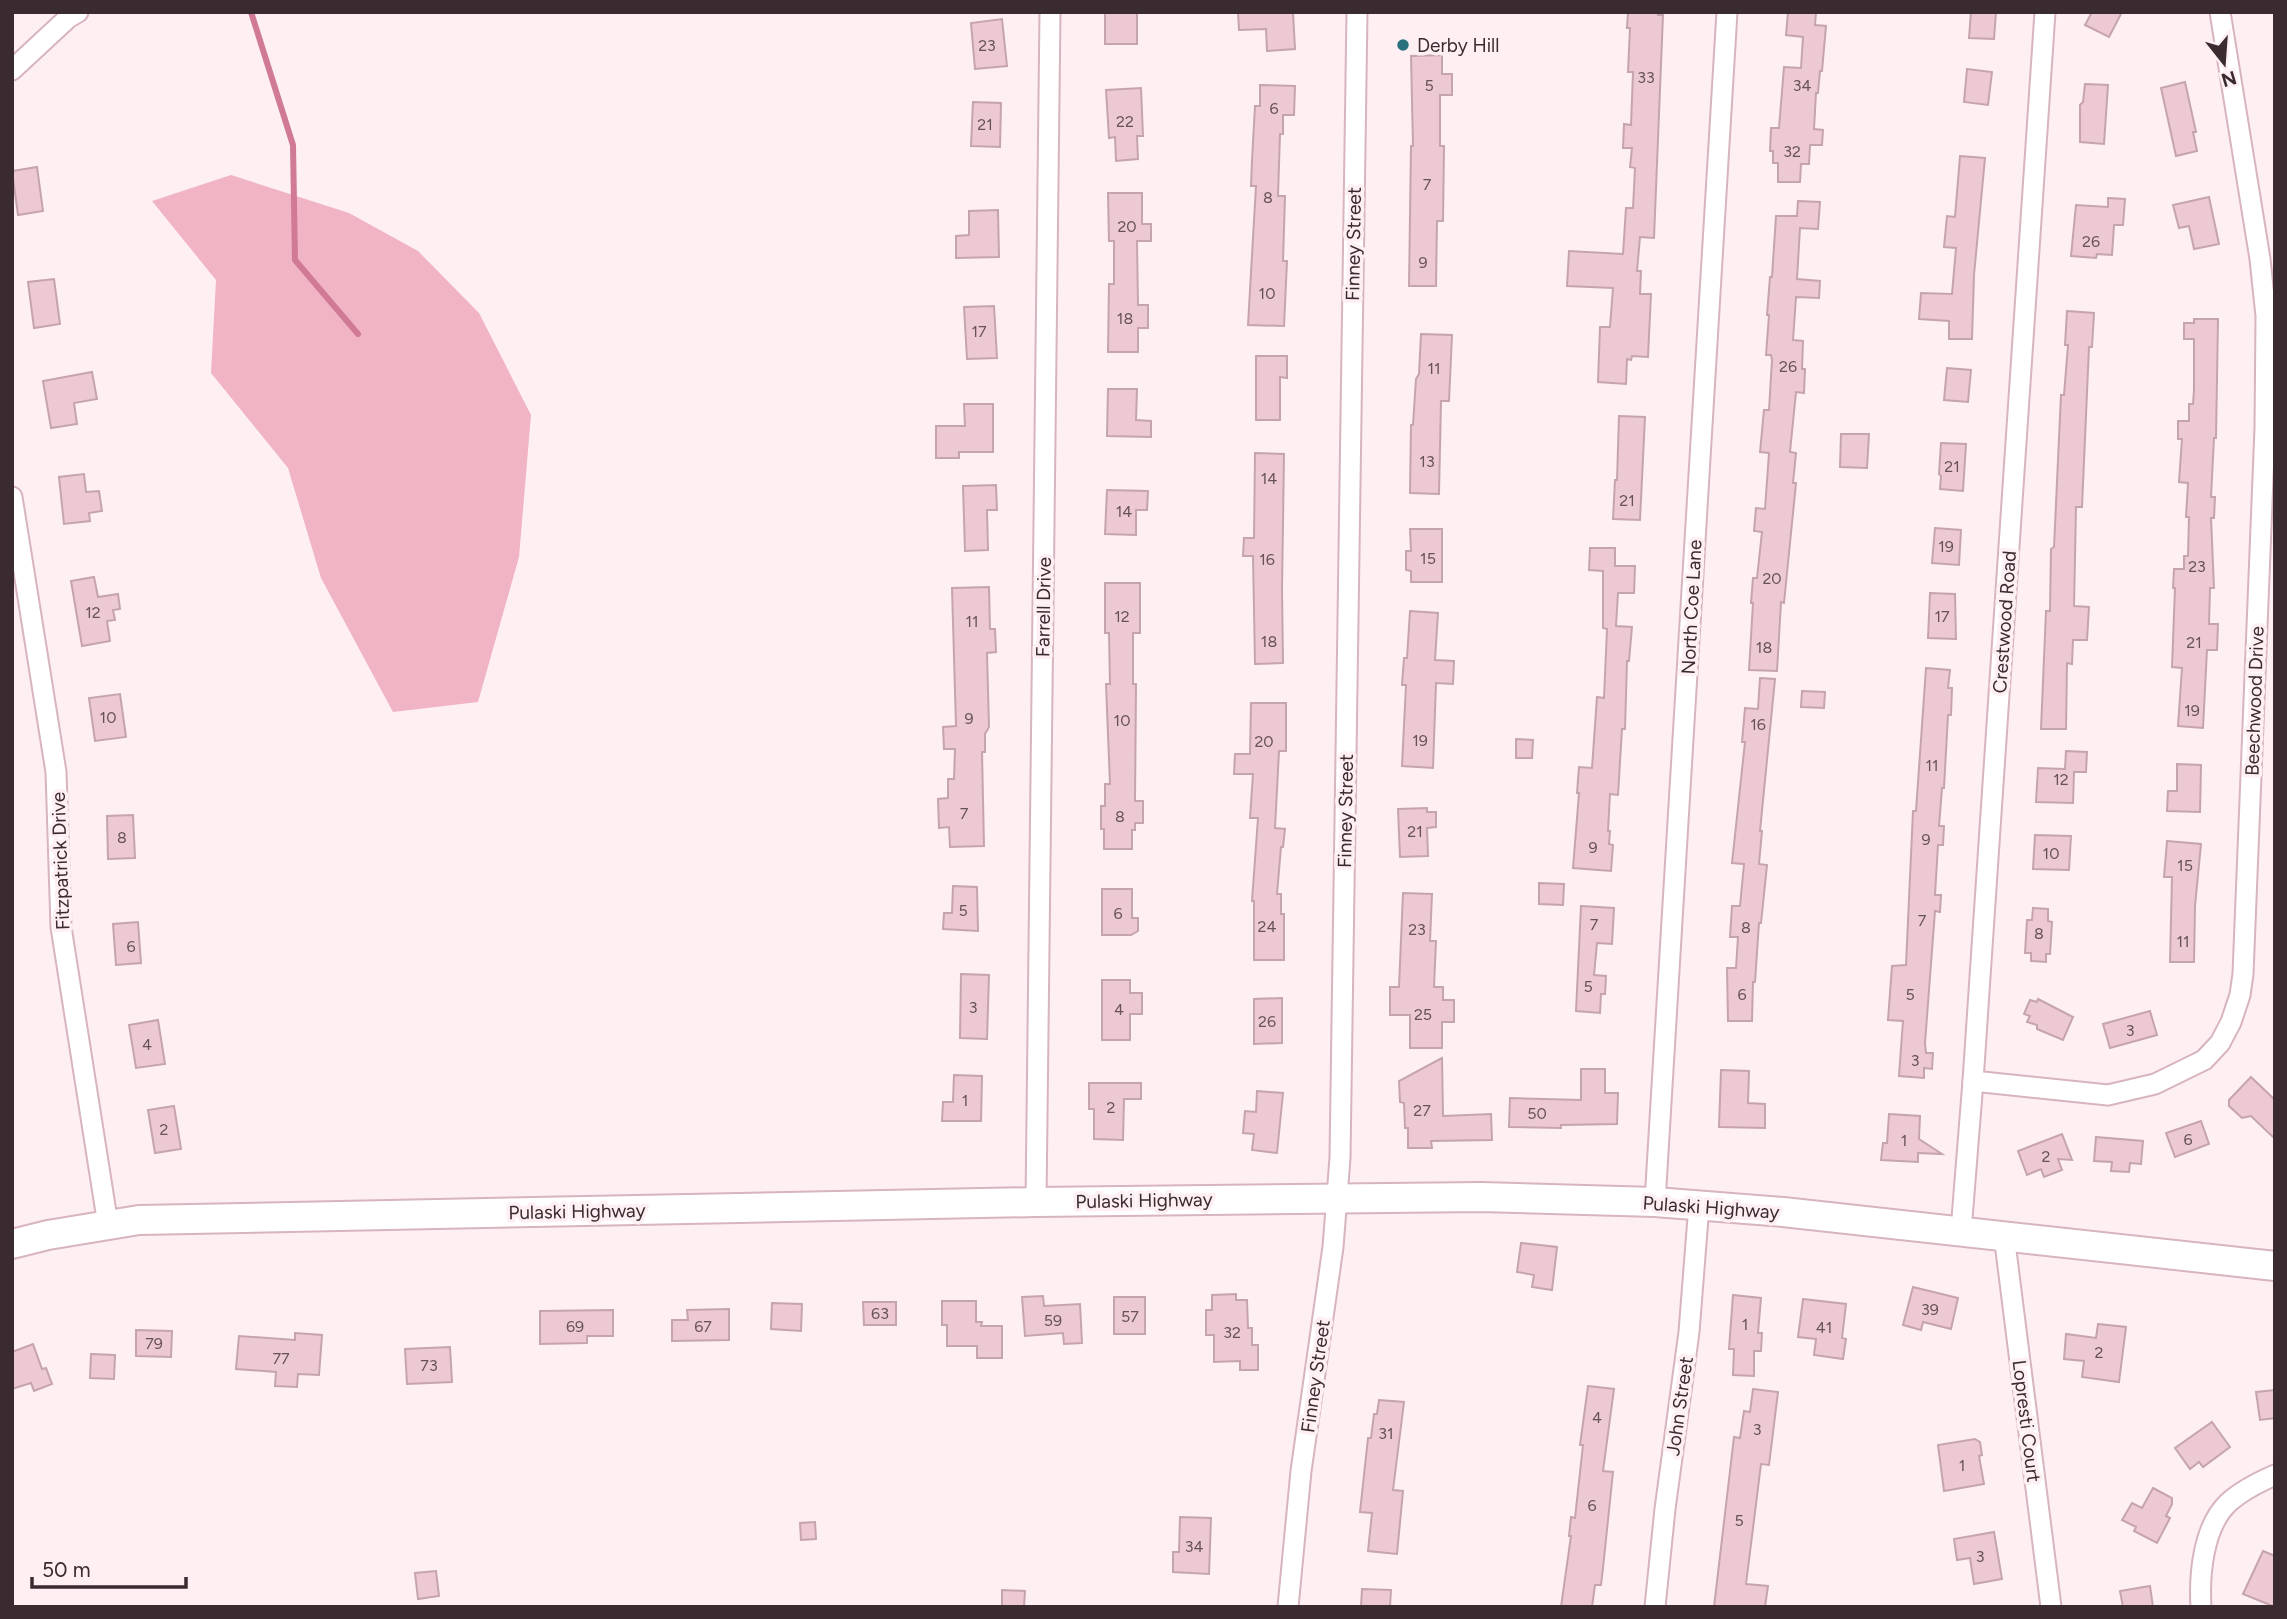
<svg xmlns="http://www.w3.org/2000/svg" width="2287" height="1619" font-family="Figtree,sans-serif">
	<rect width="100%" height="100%" fill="#feeff3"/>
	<path fill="#f0b4c5" d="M231 175 349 213 418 251 479 313 531 415 519 557 478 702 393 712 321 578 288 468 211 373 216 280 152 201Z"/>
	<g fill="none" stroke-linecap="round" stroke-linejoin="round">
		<path stroke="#d07a96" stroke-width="6" d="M251 12 293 145 295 260 358 334"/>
	</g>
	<g fill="#edc9d3" stroke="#c6a4ad" stroke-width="2">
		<rect x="1105" y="12" width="32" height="32"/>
		<path d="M1238 12H1293L1295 49 1267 51 1266 29 1239 30Z"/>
		<path d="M1628 12H1658V15H1663L1654 238 1640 237 1637 271H1641L1640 294H1651L1648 357 1632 356 1631 360 1627 359 1626 384 1598 382 1600 327H1610L1613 288 1567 286 1569 251 1623 254 1626 208H1633L1635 168 1630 167 1632 148H1623L1624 124 1631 125 1633 72H1628L1630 28H1627Z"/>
		<path d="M1788 12H1816L1815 25 1826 26 1822 71H1820L1818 93H1816L1814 129 1823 130 1822 145H1810L1809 164H1801L1800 182H1778V163H1773V151H1770L1771 128H1779L1784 67 1801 68 1803 37 1786 35Z"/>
		<path d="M1971 12H1996L1994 39 1969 38Z"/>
		<path d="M2092 12H2122L2109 37 2085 25Z"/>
		<path d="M1002 19 1007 66 975 69 971 23Z"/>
		<path d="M1442 55V74H1452V95H1440V146H1444L1443 221H1437L1436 286H1409L1411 146H1413L1411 56Z"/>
		<path d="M1967 69 1992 72 1988 105 1964 102Z"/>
		<path d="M2185 82 2196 132H2193L2197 151 2176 156 2161 88Z"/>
		<path d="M2085 84 2108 85 2104 144 2080 142V105L2083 102Z"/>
		<path d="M1260 85 1295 86 1294 115H1283V134H1280L1278 196H1285L1283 261H1287L1284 326 1248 325 1256 186H1251L1252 161 1255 106H1260Z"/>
		<path d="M1141 88 1143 136H1137L1138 159 1116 161 1115 137 1109 138 1106 90Z"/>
		<path d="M973 102 1001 103 1000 147 971 146Z"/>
		<path d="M1960 156 1985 158 1974 275 1972 339H1949V321L1919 319 1921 293 1952 294 1956 248 1944 247 1947 216 1955 217Z"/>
		<path d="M37 167 43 211 18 215 12 171Z"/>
		<path d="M1108 193H1142V224H1151V241H1137L1138 305H1148V328H1138V352H1108L1109 284H1114V241H1109Z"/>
		<path d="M2209 197 2219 244 2194 249 2189 226 2179 228 2173 205Z"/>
		<path d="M2108 198 2125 199 2123 225H2114L2112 255 2097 254 2096 258 2071 256 2076 205 2108 207Z"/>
		<path d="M1798 201 1820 202 1818 229 1800 228 1797 279 1820 281 1819 298 1796 297 1793 340 1803 341 1802 369H1805L1804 393 1796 392 1790 452 1796 453 1793 483H1796L1784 603 1781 602 1777 671 1749 670 1753 603H1751L1753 578H1757L1762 532 1754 531 1756 508 1765 509 1769 453 1760 452 1764 410H1769L1772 360 1771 355H1766L1769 315H1767L1770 277H1772L1776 216H1797Z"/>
		<path d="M998 210 999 257 956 258V236L969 235V211Z"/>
		<path d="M54 279 60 324 34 328 28 282Z"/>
		<path d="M994 306 997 358 967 359 964 307Z"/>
		<path d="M2067 311 2094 313 2092 347H2089L2082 507H2076L2074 606 2089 607 2087 640H2073L2072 664 2067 663 2066 729H2041L2046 611H2050L2051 549 2054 547 2061 395H2064L2068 345H2065Z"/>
		<path d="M2194 319H2218L2216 438H2214L2211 497H2215L2214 518H2211L2214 588H2210L2209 624H2218L2217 650H2207L2203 728 2178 726 2182 668 2172 667 2175 588H2173L2174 569H2184V556H2188L2189 517H2186L2188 483 2179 482 2182 439H2178V421H2189V404H2193L2194 390V339H2184V323H2194Z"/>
		<path d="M1421 334 1452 335 1449 401H1441L1439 494 1410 493 1411 425H1413L1416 379 1419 374Z"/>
		<path d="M1256 356H1287V378L1280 377V420H1256Z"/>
		<path d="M1947 368 1971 370 1968 402 1944 400Z"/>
		<path d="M92 372 97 399 74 403 77 424 51 428 43 381Z"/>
		<path d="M1108 389H1137L1136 420 1151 421V437L1107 436Z"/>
		<path d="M964 404H993V452H959V458H936V426H965Z"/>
		<path d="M1619 416 1645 417 1640 520 1613 519 1615 480H1617Z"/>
		<path d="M1841 434H1869L1867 468 1840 467Z"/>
		<path d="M1941 443 1966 444 1963 491 1940 489 1941 476 1939 474Z"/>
		<path d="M1255 453 1284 454 1282 590 1283 663 1255 664 1253 556H1243L1244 538H1254Z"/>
		<path d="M84 474 86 492 99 491 102 511 89 513 90 521 64 524 59 477Z"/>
		<path d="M996 485 997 510H987L988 550 965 551 963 486Z"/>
		<path d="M1107 490 1148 491 1147 510H1136V535L1105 534Z"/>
		<path d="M1935 528 1961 530 1959 565 1932 563Z"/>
		<path d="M1410 529H1442V582H1411V571L1406 570V551H1411Z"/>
		<path d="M1590 548H1615V566H1635L1634 593H1618L1616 626 1632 627 1629 661H1627L1625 729H1622L1618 795 1610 794 1608 831H1610L1609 844 1613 845 1611 871 1573 868 1579 793H1577L1579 767 1592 768 1597 697 1604 698 1607 629 1603 628V571L1589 570Z"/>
		<path d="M94 577 98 597 118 594 120 609 113 610 115 620 107 621 110 641 82 646 71 581Z"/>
		<path d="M1105 583H1140V633H1133V684H1136L1135 801H1143V823H1135V830H1132V849H1104V829H1101V806H1105V784H1110L1106 684H1110L1109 633H1105Z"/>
		<path d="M989 587 990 629H995L996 652 987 653 989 727 985 734V752H982L984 846 950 847 949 827 939 828 938 799 948 798V779H954L955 749H944L943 727 956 726 952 588Z"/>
		<path d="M1930 593 1955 594 1956 639 1928 638Z"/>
		<path d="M1410 611 1438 613 1435 660 1454 661 1453 684 1436 683 1433 768 1402 766 1406 685H1402L1404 658H1407Z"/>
		<path d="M1926 668 1950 670 1948 688H1952L1951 715H1948L1944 788H1942L1939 826H1944L1943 845H1938L1935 895H1941L1940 912 1935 911 1925 1043 1926 1053H1933L1932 1069 1924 1068V1078L1899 1076 1903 1021 1888 1020 1892 966 1906 965 1913 811H1916Z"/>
		<path d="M1760 678 1775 679 1760 831H1762L1759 864 1767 865 1761 923H1759L1755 982H1753L1752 1021H1728L1727 968H1736L1738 937H1730L1732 906H1740L1744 864 1732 863 1745 742H1742L1745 708 1758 709Z"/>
		<path d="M1802 691 1825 692 1824 708 1801 707Z"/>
		<path d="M120 694 126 737 95 741 89 698Z"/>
		<path d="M1251 703H1286V751H1279L1275 828 1285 829 1283 847H1281L1277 894H1281V914H1284V960H1254V901H1252L1258 818H1250L1253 774H1234L1235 754H1250Z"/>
		<path d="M1516 739 1533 740 1532 758H1516Z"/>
		<path d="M2066 751 2087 752 2086 772H2074L2073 803 2036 802 2038 768 2065 769Z"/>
		<path d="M2177 764 2201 765 2200 812 2167 811 2168 791H2177Z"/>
		<path d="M1427 808V812H1436V827L1427 828 1428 856 1400 857 1398 809Z"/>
		<path d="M133 815 135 858 108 859 107 816Z"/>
		<path d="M2035 835 2071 836 2069 870 2033 869Z"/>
		<path d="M2167 841 2201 844 2195 906 2194 962H2170L2172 877H2164Z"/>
		<path d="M1539 883 1564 884 1563 905 1539 904Z"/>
		<path d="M953 886 977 887 978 931 943 929 944 913H952Z"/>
		<path d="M1102 889H1132V918H1138V931L1131 935H1102Z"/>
		<path d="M1403 893 1432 894 1430 941H1436L1434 987H1443V1000H1454V1022H1442V1048H1410V1015H1390V987H1399Z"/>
		<path d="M1581 906 1614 908 1612 944 1597 943 1594 975 1606 976 1605 994H1601L1600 1013 1576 1011Z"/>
		<path d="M2033 908 2048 909V921L2052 922 2050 954H2046V962L2031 961V953H2025L2027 920H2032Z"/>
		<path d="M138 922 141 963 116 965 113 924Z"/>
		<path d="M961 974 989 975 987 1039 960 1038Z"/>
		<path d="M1102 980H1130V993H1142V1014H1130V1040H1102Z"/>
		<path d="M1282 998V1043L1254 1044V999Z"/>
		<path d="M2038 999 2073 1017 2063 1040 2037 1029V1025L2027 1022 2030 1016 2024 1014 2030 1000 2037 1002Z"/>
		<path d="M2150 1011 2157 1035 2110 1048 2103 1024Z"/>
		<path d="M158 1020 165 1064 136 1068 129 1025Z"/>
		<path d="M1442 1058 1443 1116 1491 1114 1492 1140 1431 1141 1432 1148H1408V1128H1405L1404 1103 1400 1102 1399 1081Z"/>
		<path d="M1581 1069H1605V1093H1618L1617 1124 1561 1125V1128L1509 1127 1510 1098 1581 1100Z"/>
		<path d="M1721 1070 1749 1071 1748 1103 1765 1104V1128L1719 1127Z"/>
		<path d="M954 1075 982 1076 981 1121H942L943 1102H953Z"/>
		<path d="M2251 1077 2275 1100V1139L2251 1116 2242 1118 2229 1106V1100Z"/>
		<path d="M1089 1083H1141V1099H1124L1123 1140 1094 1139V1109H1089Z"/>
		<path d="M1257 1091 1283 1093 1277 1153 1252 1150 1254 1134 1243 1133 1245 1111 1256 1112Z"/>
		<path d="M174 1106 181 1149 155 1153 148 1110Z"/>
		<path d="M1889 1114 1920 1116 1919 1139 1942 1154 1918 1153V1162L1881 1160 1883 1143H1887Z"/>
		<path d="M2201 1121 2209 1144 2175 1157 2166 1133Z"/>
		<path d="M2062 1134 2072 1160 2058 1159 2062 1170 2044 1177 2041 1169 2027 1175 2018 1151Z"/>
		<path d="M2096 1137 2143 1141 2141 1164 2130 1163 2129 1172 2111 1171 2112 1162 2094 1161Z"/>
		<path d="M1521 1243 1557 1247 1552 1290 1532 1287 1534 1275 1517 1272Z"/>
		<path d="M1913 1287 1958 1298 1951 1329 1923 1322 1921 1330 1903 1325Z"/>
		<path d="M1236 1294V1300H1247L1248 1328H1252V1345H1258V1370H1240V1361L1214 1362V1335H1206V1310H1212V1295Z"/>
		<path d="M1733 1295 1761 1298 1758 1333H1762L1761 1351H1754V1376L1733 1375 1734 1349H1729Z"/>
		<path d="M1043 1296 1044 1306 1080 1304 1082 1343 1064 1344 1063 1333 1025 1336 1022 1297Z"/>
		<rect x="1114" y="1297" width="31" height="37"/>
		<path d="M1803 1299 1846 1304 1842 1338 1846 1339 1843 1359 1814 1355 1816 1339 1798 1337Z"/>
		<path d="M942 1301H976V1322H982L981 1326H1002V1358H977V1346H947V1325H942Z"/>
		<path d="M863 1302H896V1325H864Z"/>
		<path d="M772 1303 802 1304 801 1331 771 1329Z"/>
		<path d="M729 1309V1340L672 1341V1320H688L687 1310Z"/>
		<path d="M613 1310V1336H587V1343L540 1344V1311Z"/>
		<path d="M2098 1324 2126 1327 2119 1382 2082 1377 2084 1361 2064 1359 2066 1334 2096 1338Z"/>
		<path d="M136 1330 172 1331 171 1357 136 1356Z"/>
		<path d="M295 1333 322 1335 319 1375 298 1374 297 1387 275 1386 276 1372 236 1369 239 1336 295 1340Z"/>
		<path d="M33 1344 42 1369 46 1368 52 1384 34 1391 31 1383 12 1389V1352Z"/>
		<path d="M450 1347 452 1382 407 1384 405 1349Z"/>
		<path d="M91 1354 115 1355 114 1379 90 1378Z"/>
		<path d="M1588 1386 1614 1389 1603 1471 1613 1472 1603 1568 1601 1585H1595L1592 1607H1561L1571 1536H1569L1571 1517 1575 1518 1583 1445H1580Z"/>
		<path d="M1753 1389 1778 1392 1769 1465 1761 1464 1746 1584 1768 1586 1765 1607H1714L1734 1437 1740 1438 1744 1411 1750 1412Z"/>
		<path d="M2275 1390V1418L2260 1420 2256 1392Z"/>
		<path d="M1379 1400 1404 1402 1393 1490 1403 1491 1397 1554 1368 1551 1372 1513 1360 1512 1368 1438H1371L1374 1414H1377Z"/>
		<path d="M2212 1422 2230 1447 2203 1467 2199 1462 2190 1469 2175 1448Z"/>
		<path d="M1975 1439 1980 1442 1982 1455 1979 1456 1984 1484 1944 1491 1938 1445Z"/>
		<path d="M2153 1488 2172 1498V1504L2166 1516 2170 1518 2157 1543 2134 1531 2136 1527 2122 1520 2132 1503 2142 1508Z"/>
		<path d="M1180 1517 1211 1518 1209 1574 1173 1572V1552H1179Z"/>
		<path d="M815 1522 816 1539 801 1540 800 1523Z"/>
		<path d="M1994 1532 2002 1579 1974 1584 1970 1558 1957 1560 1954 1539Z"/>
		<path d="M2263 1551 2275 1556V1607L2243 1594Z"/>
		<path d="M436 1571 439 1596 418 1599 415 1573Z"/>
		<path d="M2150 1586 2153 1607H2123L2120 1591Z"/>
		<path d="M1362 1589 1391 1590 1390 1607H1361Z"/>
		<path d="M1002 1590 1025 1591 1024 1607H1002Z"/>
	</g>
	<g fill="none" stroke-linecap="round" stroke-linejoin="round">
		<defs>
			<g id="street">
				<path d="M12 70 68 18 78 12"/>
				<path d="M12 497 56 772 61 927 108 1225"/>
				<path d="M1973 1081 2108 1095 2155 1084 2204 1060 2220 1043 2231 1022 2240 995 2243 974 2265 428 2266 316 2260 259 2220 12"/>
				<path d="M1036 1202 1050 12"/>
				<path d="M1655 1202 1727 12"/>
				<path d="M1961 1231 1973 1081 2045 12"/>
				<path d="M2004 1235 2051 1607"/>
				<path d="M1288 1607 1301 1471 1333 1247 1340 1158 1357 12"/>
				<path d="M1655 1607 1665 1509 1689 1332 1699 1205"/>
				<path d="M2201 1607C2199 1575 2203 1527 2228 1503 2241 1491 2259 1482 2275 1475"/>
			</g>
			<path id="secondary" d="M12 1244 48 1235 139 1220 1036 1202 1481 1197 1655 1202 1783 1212 2275 1266"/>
		</defs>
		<use href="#street" stroke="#d7b4be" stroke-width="23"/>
		<use href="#secondary" stroke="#d7b4be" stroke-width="32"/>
		<use href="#street" stroke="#fff" stroke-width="19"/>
		<use href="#secondary" stroke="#fff" stroke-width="28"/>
	</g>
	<circle fill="#2a717d" stroke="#feeff3" stroke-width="2.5" cx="1403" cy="45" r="7"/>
	<g text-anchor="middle" stroke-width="7" stroke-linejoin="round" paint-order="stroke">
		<g font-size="16" fill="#665258">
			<text x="987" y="51">23</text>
			<text x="1646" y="83">33</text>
			<text x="1429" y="91">5</text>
			<text x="1802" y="91">34</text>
			<text x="1274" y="114">6</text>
			<text x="1125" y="127">22</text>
			<text x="985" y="130">21</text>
			<text x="1792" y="157">32</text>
			<text x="1427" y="190">7</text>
			<text x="1268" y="203">8</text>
			<text x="1127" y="232">20</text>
			<text x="2091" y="247">26</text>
			<text x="1423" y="268">9</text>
			<text x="1267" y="299">10</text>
			<text x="1125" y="324">18</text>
			<text x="979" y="337">17</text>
			<text x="1788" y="372">26</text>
			<text x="1434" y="374">11</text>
			<text x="1427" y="467">13</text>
			<text x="1952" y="472">21</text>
			<text x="1269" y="484">14</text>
			<text x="1627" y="506">21</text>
			<text x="1124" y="517">14</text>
			<text x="1946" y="552">19</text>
			<text x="1428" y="564">15</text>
			<text x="1267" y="565">16</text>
			<text x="2197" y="572">23</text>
			<text x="1772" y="584">20</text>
			<text x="93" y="618">12</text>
			<text x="1122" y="622">12</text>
			<text x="1942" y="622">17</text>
			<text x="972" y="627">11</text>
			<text x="1269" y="647">18</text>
			<text x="2194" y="648">21</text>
			<text x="1764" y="653">18</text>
			<text x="2192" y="716">19</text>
			<text x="108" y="723">10</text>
			<text x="969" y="724">9</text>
			<text x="1122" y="726">10</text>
			<text x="1758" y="730">16</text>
			<text x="1420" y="746">19</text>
			<text x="1264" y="747">20</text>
			<text x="1932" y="771">11</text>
			<text x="2061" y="785">12</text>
			<text x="964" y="819">7</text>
			<text x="1120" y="822">8</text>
			<text x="1415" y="837">21</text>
			<text x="122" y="843">8</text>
			<text x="1926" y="845">9</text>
			<text x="1593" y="853">9</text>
			<text x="2051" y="859">10</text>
			<text x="2185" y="871">15</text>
			<text x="963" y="916">5</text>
			<text x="1118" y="919">6</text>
			<text x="1922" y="926">7</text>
			<text x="1594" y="930">7</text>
			<text x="1267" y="932">24</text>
			<text x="1746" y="933">8</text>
			<text x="1417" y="935">23</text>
			<text x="2039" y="939">8</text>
			<text x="2183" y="947">11</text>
			<text x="131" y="952">6</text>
			<text x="1588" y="992">5</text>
			<text x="1742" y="1000">6</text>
			<text x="1910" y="1000">5</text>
			<text x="973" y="1013">3</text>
			<text x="1119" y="1015">4</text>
			<text x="1423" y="1020">25</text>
			<text x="1267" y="1027">26</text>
			<text x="2130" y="1036">3</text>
			<text x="147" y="1050">4</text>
			<text x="1915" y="1066">3</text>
			<text x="965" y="1106">1</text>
			<text x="1111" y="1113">2</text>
			<text x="1422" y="1116">27</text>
			<text x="1537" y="1119">50</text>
			<text x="164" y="1135">2</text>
			<text x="2188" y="1145">6</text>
			<text x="1904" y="1146">1</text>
			<text x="2046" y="1162">2</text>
			<text x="1930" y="1315">39</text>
			<text x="880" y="1319">63</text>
			<text x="1130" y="1322">57</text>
			<text x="1053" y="1326">59</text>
			<text x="1745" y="1330">1</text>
			<text x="575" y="1332">69</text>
			<text x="703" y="1332">67</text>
			<text x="1824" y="1333">41</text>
			<text x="1232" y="1338">32</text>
			<text x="154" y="1349">79</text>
			<text x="2099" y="1358">2</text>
			<text x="281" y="1364">77</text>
			<text x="429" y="1371">73</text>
			<text x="1597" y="1423">4</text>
			<text x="1757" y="1435">3</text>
			<text x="1386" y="1439">31</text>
			<text x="1962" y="1471">1</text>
			<text x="1592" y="1511">6</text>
			<text x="1739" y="1526">5</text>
			<text x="1194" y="1552">34</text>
			<text x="1980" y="1562">3</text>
		</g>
		<g font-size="19" fill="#392b2f" stroke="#feeff3" text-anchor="start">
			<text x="1417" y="52">Derby Hill</text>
		</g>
		<g font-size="19" fill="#392b2f" stroke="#feeff3">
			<text transform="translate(1353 244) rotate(-89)" y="7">Finney Street</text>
			<text transform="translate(1043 607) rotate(-89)" y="7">Farrell Drive</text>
			<text transform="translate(1691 607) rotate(-87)" y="7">North Coe Lane</text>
			<text transform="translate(2004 622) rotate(-86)" y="7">Crestwood Road</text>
			<text transform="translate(2254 701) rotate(-88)" y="7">Beechwood Drive</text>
			<text transform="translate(1345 811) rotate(-89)" y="7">Finney Street</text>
			<text transform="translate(60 861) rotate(-92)" y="7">Fitzpatrick Drive</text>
			<text transform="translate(1144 1200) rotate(-1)" y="7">Pulaski Highway</text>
			<text transform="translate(1711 1207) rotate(4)" y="7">Pulaski Highway</text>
			<text transform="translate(577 1211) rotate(-1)" y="7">Pulaski Highway</text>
			<text transform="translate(1315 1376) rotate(-82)" y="7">Finney Street</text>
			<text transform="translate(1679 1406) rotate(-82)" y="7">John Street</text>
			<text transform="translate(2027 1421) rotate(83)" y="7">Lopresti Court</text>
		</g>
	</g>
	<rect width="2287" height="1619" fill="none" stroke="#392b2f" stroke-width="28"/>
	<g transform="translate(2224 63) rotate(163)" stroke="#feeff3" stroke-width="5" paint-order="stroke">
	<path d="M0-5L12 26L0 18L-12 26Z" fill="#392b2f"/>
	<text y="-10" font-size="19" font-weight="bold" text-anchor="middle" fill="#392b2f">N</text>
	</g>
	<path d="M32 1577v10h154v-10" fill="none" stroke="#392b2f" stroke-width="3.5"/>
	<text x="42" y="1577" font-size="21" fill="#392b2f" stroke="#feeff3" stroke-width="5" paint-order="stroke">50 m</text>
</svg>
